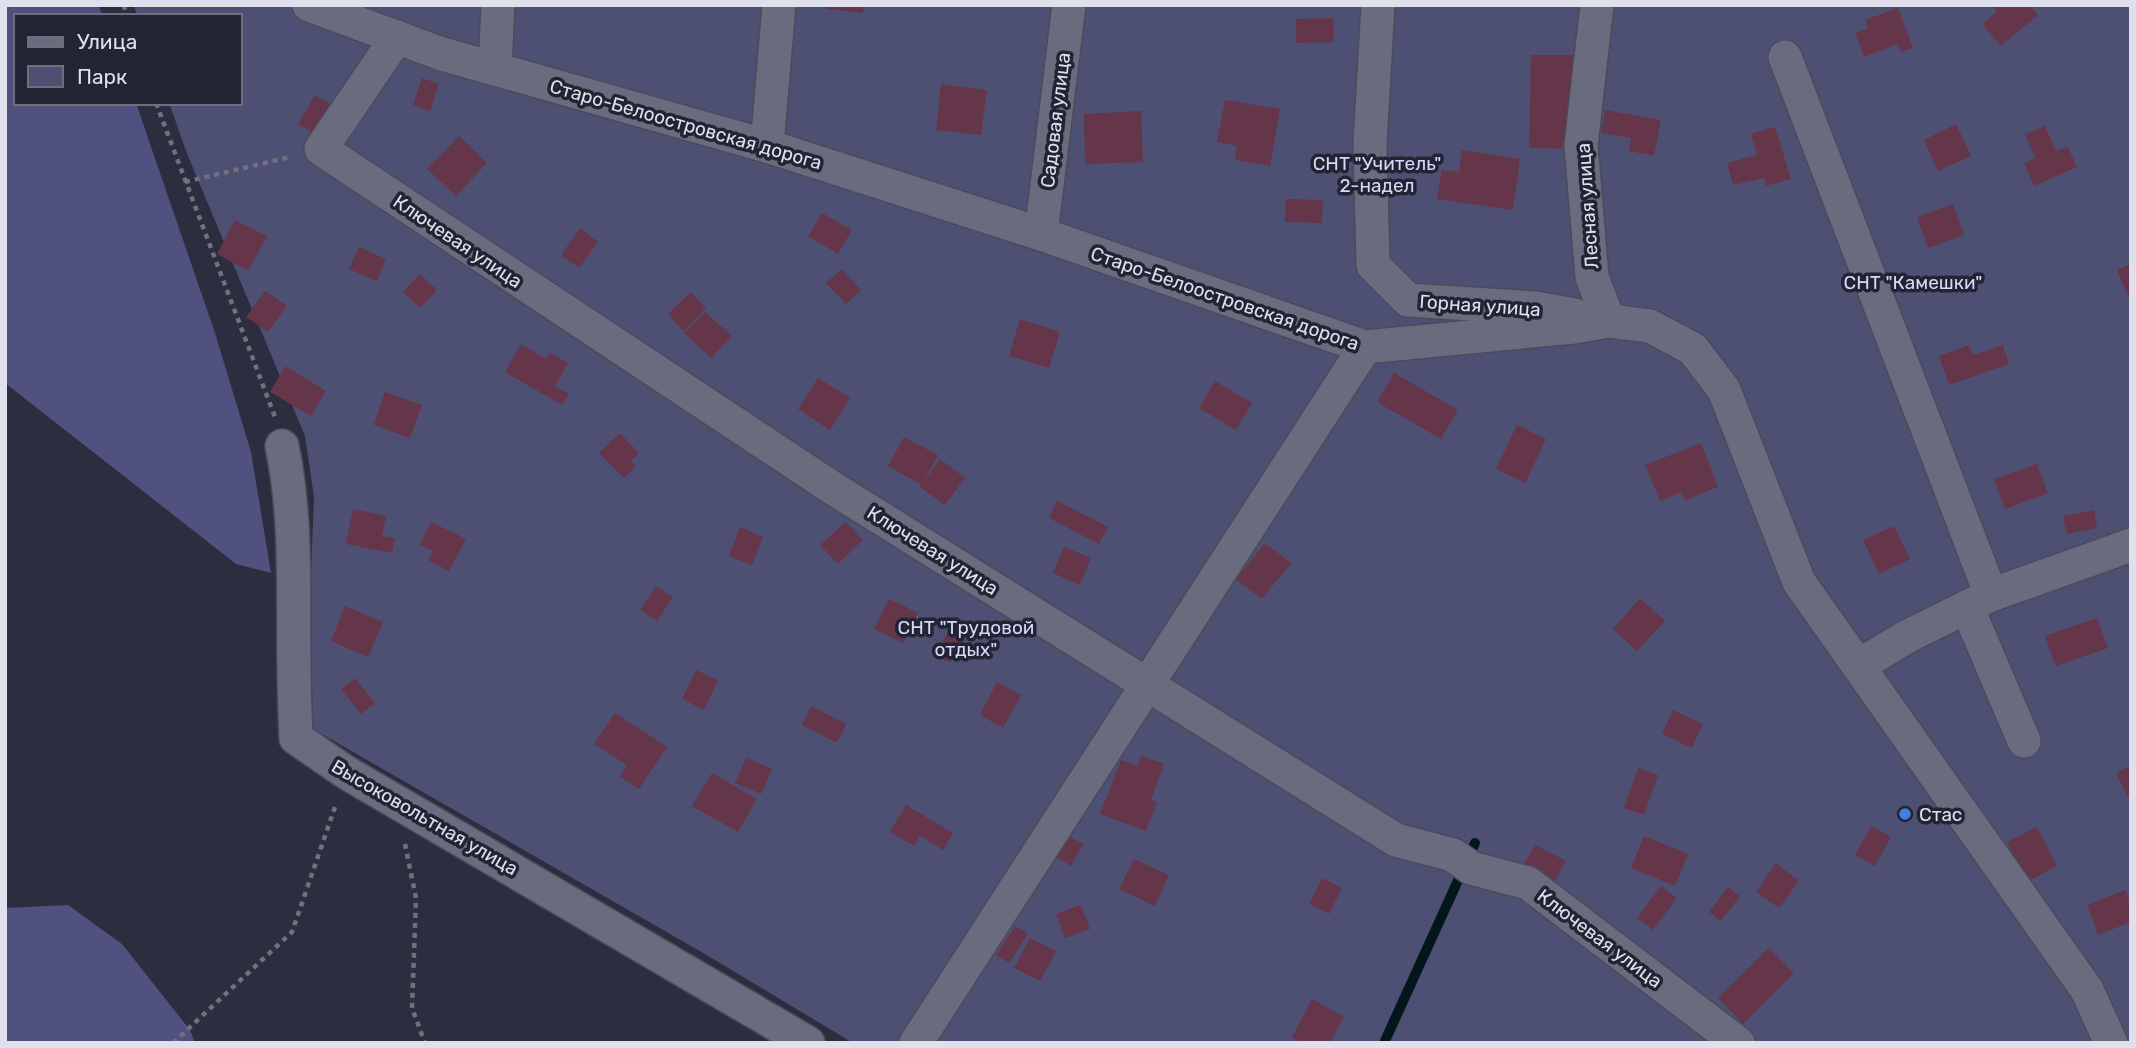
<svg xmlns="http://www.w3.org/2000/svg" width="2136" height="1048" font-family="Rubik,sans-serif">
	<rect width="100%" height="100%" fill="#2c2d3e"/>
	<path fill="#4e5073" d="M134 5H2131V1043H853L705 954 313 729 310 599 314 497 305 436 188 156 169 103H240V16H137Z"/>
	<g fill="#50517e">
		<path d="M5 5H98L103 16H16V103H136L215 333 251 452 271 573 236 564 5 383Z"/>
		<path d="M68 905 122 944 190 1030 195 1043H5V908Z"/>
	</g>
	<g fill="none" stroke-linecap="round" stroke-linejoin="round">
		<path stroke="#02171b" stroke-width="10" d="M1384 1043 1475 843"/>
	</g>
	<g fill="#65354a">
		<path d="M826 5H864L863 13 826 9Z"/>
		<path d="M1992 5H2029L2038 15 2001 46 1982 24 1997 12Z"/>
		<path d="M1898 8 1913 48 1901 52 1898 44 1864 57 1855 33 1868 28 1865 20Z"/>
		<path d="M1333 18 1334 42 1296 43V19Z"/>
		<path d="M1531 55H1573L1571 149 1529 148Z"/>
		<path d="M422 78 439 84 430 111 413 105Z"/>
		<path d="M941 84 987 90 981 135 936 130Z"/>
		<path d="M315 95 339 109 322 138 298 124Z"/>
		<path d="M1225 100 1280 109 1270 166 1235 160 1237 146 1217 142Z"/>
		<path d="M1605 110 1661 120 1654 156 1629 151 1631 138 1601 133Z"/>
		<path d="M1141 111 1143 162 1085 164 1084 114Z"/>
		<path d="M1956 124 1971 156 1938 171 1924 140Z"/>
		<path d="M2045 126 2056 151 2068 147 2077 167 2034 186 2024 163 2035 158 2025 134Z"/>
		<path d="M1775 127 1791 179 1766 186 1764 178 1733 185 1727 163 1757 155 1751 134Z"/>
		<path d="M459 136 487 163 456 196 427 169Z"/>
		<path d="M1462 150 1520 159 1513 210 1437 199 1442 170 1459 172Z"/>
		<path d="M1286 199 1323 200 1322 223 1285 222Z"/>
		<path d="M1953 204 1964 235 1928 248 1917 217Z"/>
		<path d="M822 213 852 230 838 254 808 236Z"/>
		<path d="M235 220 267 236 248 271 217 254Z"/>
		<path d="M580 228 598 242 579 268 561 255Z"/>
		<path d="M359 247 386 259 377 281 349 269Z"/>
		<path d="M2131 264V295L2128 296 2117 270Z"/>
		<path d="M841 269 861 290 846 304 826 283Z"/>
		<path d="M420 274 437 290 420 308 403 292Z"/>
		<path d="M265 291 287 306 268 332 246 317Z"/>
		<path d="M691 292 706 309 683 331 668 314Z"/>
		<path d="M705 312 732 336 711 358 684 333Z"/>
		<path d="M1020 319 1060 332 1049 368 1009 356Z"/>
		<path d="M521 344 546 359 550 353 568 363 555 386 569 394 562 405 505 372Z"/>
		<path d="M1969 345 1973 355 2003 345 2009 364 1949 385 1939 356Z"/>
		<path d="M285 366 326 391 311 416 270 392Z"/>
		<path d="M1394 373 1458 410 1441 439 1377 402Z"/>
		<path d="M818 378 850 398 830 430 798 409Z"/>
		<path d="M1215 381 1252 403 1236 430 1199 408Z"/>
		<path d="M385 392 422 405 410 438 374 425Z"/>
		<path d="M1517 425 1546 439 1525 483 1496 469Z"/>
		<path d="M620 433 639 453 631 461 636 466 624 478 599 453Z"/>
		<path d="M904 437 938 455 922 485 888 466Z"/>
		<path d="M1701 443 1718 487 1685 500 1682 492 1660 501 1645 465Z"/>
		<path d="M940 459 965 478 945 505 920 487Z"/>
		<path d="M2037 464 2048 493 2005 509 1994 479Z"/>
		<path d="M1057 501 1108 527 1099 544 1049 518Z"/>
		<path d="M353 509 386 516 382 536 395 538 392 553 346 544Z"/>
		<path d="M2094 510 2097 528 2067 534 2063 516Z"/>
		<path d="M431 522 466 539 449 571 428 560 433 551 420 545Z"/>
		<path d="M846 522 863 540 838 564 820 545Z"/>
		<path d="M1894 526 1910 559 1879 574 1863 540Z"/>
		<path d="M740 527 763 537 752 565 729 556Z"/>
		<path d="M1265 543 1291 563 1262 599 1236 579Z"/>
		<path d="M1064 547 1091 558 1080 585 1053 573Z"/>
		<path d="M656 586 673 597 657 621 640 610Z"/>
		<path d="M1640 598 1665 621 1637 651 1613 629Z"/>
		<path d="M889 599 918 613 903 643 874 629Z"/>
		<path d="M345 606 383 622 368 657 331 641Z"/>
		<path d="M2097 618 2108 648 2056 666 2045 636Z"/>
		<path d="M951 628 966 638 950 663 934 654Z"/>
		<path d="M696 670 718 680 704 710 682 699Z"/>
		<path d="M355 678 375 703 361 714 341 689Z"/>
		<path d="M997 682 1021 695 1003 728 980 715Z"/>
		<path d="M811 706 846 724 837 743 802 725Z"/>
		<path d="M1673 710 1703 724 1692 748 1662 734Z"/>
		<path d="M615 713 667 747 639 789 620 777 627 765 594 744Z"/>
		<path d="M1141 756 1164 764 1151 800 1157 802 1146 831 1100 814 1121 760 1138 766Z"/>
		<path d="M746 758 772 769 761 794 735 783Z"/>
		<path d="M2131 766V795L2127 796 2116 773Z"/>
		<path d="M1638 768 1658 775 1644 815 1624 808Z"/>
		<path d="M712 773 757 799 738 832 692 806Z"/>
		<path d="M906 805 953 833 943 850 920 836 914 846 890 832Z"/>
		<path d="M1871 826 1891 837 1875 866 1855 855Z"/>
		<path d="M2037 827 2057 866 2017 887 2001 857 2012 852 2007 842Z"/>
		<path d="M1063 833 1083 844 1071 866 1051 854Z"/>
		<path d="M1644 836 1688 854 1675 886 1631 868Z"/>
		<path d="M1535 845 1566 861 1555 881 1524 864Z"/>
		<path d="M1134 859 1169 875 1155 906 1119 889Z"/>
		<path d="M1776 863 1799 881 1779 908 1756 892Z"/>
		<path d="M1322 878 1342 888 1329 914 1309 904Z"/>
		<path d="M1661 886 1677 898 1653 930 1637 918Z"/>
		<path d="M1728 887 1740 896 1721 921 1709 912Z"/>
		<path d="M2125 890 2131 905V922L2098 935 2087 905Z"/>
		<path d="M1081 905 1090 929 1065 938 1056 914Z"/>
		<path d="M1015 926 1028 934 1009 963 996 955Z"/>
		<path d="M1030 938 1056 951 1040 981 1014 968Z"/>
		<path d="M1769 948 1794 973 1743 1024 1718 998Z"/>
		<path d="M1312 999 1344 1017 1330 1043H1303L1292 1037Z"/>
	</g>
	<g fill="none" stroke-linecap="round" stroke-linejoin="round">
		<defs>
			<g id="minor">
				<path d="M309 5 442 54 767 146 1041 234 1365 347 1574 327 1609 321 1650 326 1693 349 1724 390 1799 582 2087 990 2111 1043"/>
				<path d="M1378 5 1370 143 1373 265 1408 300 1536 308 1575 315"/>
				<path d="M1597 5 1581 145 1592 277 1609 321"/>
				<path d="M397 37 321 149 831 487 1396 840 1453 855 1471 868 1528 883 1738 1043"/>
				<path d="M1785 57 1991 595"/>
				<path d="M495 69 498 5"/>
				<path d="M767 146 779 5"/>
				<path d="M1041 234 1069 5"/>
				<path d="M282 446C297 518 293 589 294 662 294 688 295 713 296 738L347 773 808 1043"/>
				<path d="M1967 607 2024 741"/>
				<path d="M1858 666 1908 636 1991 595 2131 545"/>
				<path d="M916 1043 1365 347"/>
			</g>
		</defs>
		<use href="#minor" stroke="#4a4b58" stroke-width="36"/>
		<g stroke="#70717f" stroke-width="4.5" stroke-dasharray="5 5" stroke-linecap="butt">
			<path d="M124 5 126 16"/>
			<path d="M156 103 275 417"/>
			<path d="M185 182 290 157"/>
			<path d="M405 844 416 898 412 1008 425 1043"/>
			<path d="M173 1043 292 932 336 804"/>
		</g>
		<use href="#minor" stroke="#6a6b7e" stroke-width="33"/>
	</g>
	<circle fill="#3f7fe0" stroke="#232433" stroke-width="2.5" cx="1905" cy="814" r="7"/>
	<g text-anchor="middle" stroke-width="7" stroke-linejoin="round" paint-order="stroke">
		<g font-size="19" fill="#dfe0eb" stroke="#232433">
			<text transform="translate(1055 120) rotate(-83)" y="7">Садовая улица</text>
			<text transform="translate(686 124) rotate(16)" y="7">Старо-Белоостровская дорога</text>
			<text transform="translate(1587 206) rotate(-94)" y="7">Лесная улица</text>
			<text transform="translate(458 241) rotate(34)" y="7">Ключевая улица</text>
			<text transform="translate(1225 298) rotate(19)" y="7">Старо-Белоостровская дорога</text>
			<text transform="translate(1480 305) rotate(4)" y="7">Горная улица</text>
			<text transform="translate(933 550) rotate(32)" y="7">Ключевая улица</text>
			<text transform="translate(425 817) rotate(30)" y="7">Высоковольтная улица</text>
			<text transform="translate(1600 938) rotate(37)" y="7">Ключевая улица</text>
		</g>
		<g font-size="19" fill="#d6d9f7" stroke="#232433">
			<text x="1377" y="170">СНТ "Учитель"<tspan x="1377" dy="22">2-надел</tspan></text>
			<text x="1913" y="289">СНТ "Камешки"</text>
			<text x="966" y="634">СНТ "Трудовой<tspan x="966" dy="22">отдых"</tspan></text>
		</g>
		<g font-size="19" fill="#dfe0eb" stroke="#232433" text-anchor="start">
			<text x="1919" y="821">Стас</text>
		</g>
	</g>
	<rect width="2136" height="1048" fill="none" stroke="#dfe0eb" stroke-width="14"/>
	<rect x="14" y="14" width="228" height="91" fill="#232433" stroke="#6e6f7d" stroke-width="2"/>
	<rect x="28" y="37" width="35" height="10" fill="#6a6b7e" stroke="#6e6f7d" stroke-width="2"/>
	<text x="77" y="49" font-size="21" fill="#dfe0eb">Улица</text>
	<rect x="28" y="66" width="35" height="21" fill="#4e5073" stroke="#6e6f7d" stroke-width="2"/>
	<text x="77" y="84" font-size="21" fill="#dfe0eb">Парк</text>
</svg>
